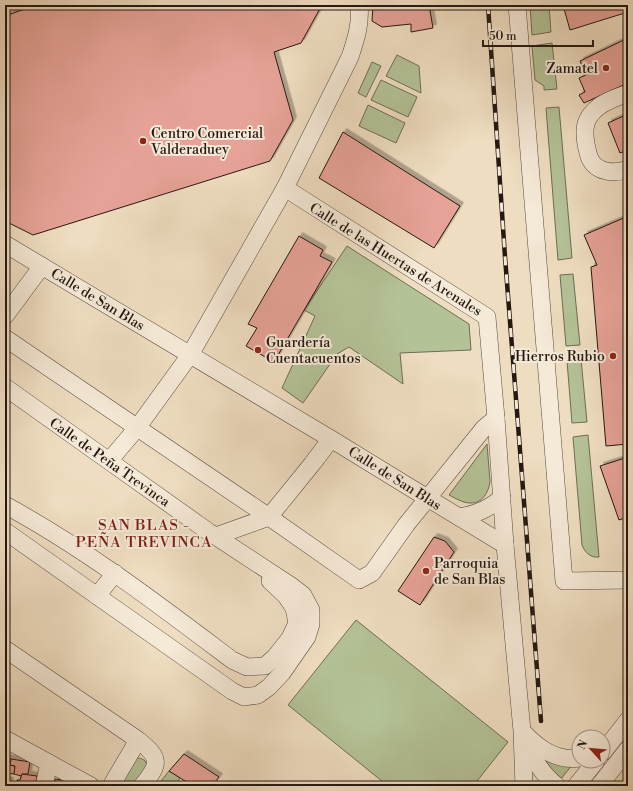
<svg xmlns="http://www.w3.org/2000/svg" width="633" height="791" font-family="'Libre Bodoni',serif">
	<defs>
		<filter id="shadow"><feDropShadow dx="3.5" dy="-3.5" stdDeviation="0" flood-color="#0004"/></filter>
	</defs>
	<rect width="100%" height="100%" fill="#efddc1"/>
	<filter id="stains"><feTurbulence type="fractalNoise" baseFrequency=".005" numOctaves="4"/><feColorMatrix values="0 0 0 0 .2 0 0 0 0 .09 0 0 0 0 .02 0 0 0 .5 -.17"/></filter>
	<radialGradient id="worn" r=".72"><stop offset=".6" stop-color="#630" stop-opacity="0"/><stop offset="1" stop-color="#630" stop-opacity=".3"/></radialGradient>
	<g fill="#b4c297" stroke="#6c6d54">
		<path d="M530 5H549L551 32 532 35Z"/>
		<path d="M552 43 557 89 544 90V86L535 80 532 46Z"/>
		<path d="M397 55 419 66 421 93 386 76Z"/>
		<path d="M372 62 381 66 366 97 358 93Z"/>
		<path d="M381 80 417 97 408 117 371 100Z"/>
		<path d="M368 105 405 123 396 143 359 126Z"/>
		<path d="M559 107 572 258 558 260 546 108Z"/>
		<path d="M347 246 469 324 471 350 400 353 403 384 349 347 337 354 303 403 282 388 315 316 304 310Z"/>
		<path d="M573 274 580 345 566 346 560 275Z"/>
		<path d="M581 359 587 422 572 423 567 361Z"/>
		<path d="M588 435 599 557C591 558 585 553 582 545L573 437Z"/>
		<path d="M487 444 490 481C489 492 482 504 470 503 463 503 455 498 449 495Z"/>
		<path d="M356 620 508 742 473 786H388L288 705Z"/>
		<path d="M541 756 573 764 560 780 556 777Z"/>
		<path d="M135 758C139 758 142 758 145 761 152 769 138 780 134 786H117Z"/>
		<path d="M169 771 180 778 175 786H157Z"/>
	</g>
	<g fill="#e6a297" stroke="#241812" filter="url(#shadow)">
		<path d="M36 5H322L301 43 274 52 293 120 270 161 33 235 5 221V16Z"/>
		<path d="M373 5H429L433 28 411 32V24L382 27 372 21Z"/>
		<path d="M563 5H628V12L570 30Z"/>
		<path d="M628 38V83L584 103 579 95 585 92 579 78 586 75 580 61Z"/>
		<path d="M628 114V150L620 153 608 123Z"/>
		<path d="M343 132 460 206 434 248 319 178Z"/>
		<path d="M626 217 628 227V444L606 446 591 267 597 265 584 235Z"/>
		<path d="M299 236 323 250 320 256 332 262 274 362 246 346 257 328 248 324Z"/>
		<path d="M628 457V517L619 520 600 466Z"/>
		<path d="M434 537 445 541 454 552 420 605 398 591Z"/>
		<path d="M184 754 219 777 212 786H193L169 771Z"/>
		<path d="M5 758 11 759 10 765 15 766 14 774 5 773Z"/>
		<path d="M11 759 30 762 28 774H22L21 776 14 774 15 766 10 765Z"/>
		<path d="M22 774 37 776 35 786H16L17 780H20Z"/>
		<path d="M55 779 69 781 68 786H54Z"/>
		<path d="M5 780 10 781 9 786H5Z"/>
	</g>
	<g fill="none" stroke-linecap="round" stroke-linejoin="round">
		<defs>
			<g id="minor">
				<path d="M517 5 564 581 628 580"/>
				<path d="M628 93C616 98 601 102 593 112 584 121 584 132 586 144 587 149 588 154 590 159 597 173 615 174 628 169"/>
				<path d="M285 188 487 317 496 418 505 545 522 731 524 786"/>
				<path d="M5 244 331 439 406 485 505 545"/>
				<path d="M5 316 42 266"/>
				<path d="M5 338 269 517 359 580 372 573 406 525 484 428 496 418"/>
				<path d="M5 387 109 461 209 532 290 585 303 595 311 610V624L307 637 282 673 269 687 258 695 244 697 232 691 5 531"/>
				<path d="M109 461 137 428 190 355 285 188 350 57C356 39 361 24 359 5"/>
				<path d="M5 505C86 549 159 605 232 660L247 667 265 666 275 657 290 638 297 623 294 608 286 596 270 581"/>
				<path d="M459 517C478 514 487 509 502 498"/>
				<path d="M216 536 269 517 312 464 331 439"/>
				<path d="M97 596 115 573"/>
				<path d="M5 649 138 740C161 758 160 764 142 786"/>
				<path d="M525 734C540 750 557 761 579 758"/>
				<path d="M5 739 91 786"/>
				<path d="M525 741C532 758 542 774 557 786"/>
				<path d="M603 752 628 720"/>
				<path d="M44 786 49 763"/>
				<path d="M111 786 138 740"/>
				<path d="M576 786 596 761"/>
				<path d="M599 786 628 749"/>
			</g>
		</defs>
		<use href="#minor" stroke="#57493e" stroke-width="18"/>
		<use href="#minor" stroke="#f5e9d7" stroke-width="17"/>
		<defs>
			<path id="rail" d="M488 5 505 257 541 721"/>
		</defs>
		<use href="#rail" stroke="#241812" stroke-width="4.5"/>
		<use href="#rail" stroke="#f5e9d7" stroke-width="3" stroke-dasharray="9" stroke-linecap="butt"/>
	</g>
	<g fill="#8f2418" stroke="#f5e9d7" stroke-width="1.5">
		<circle cx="606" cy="68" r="4"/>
		<circle cx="143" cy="141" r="4"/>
		<circle cx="258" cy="350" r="4"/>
		<circle cx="613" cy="356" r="4"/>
		<circle cx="426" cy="571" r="4"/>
	</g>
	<g text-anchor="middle" stroke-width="4" stroke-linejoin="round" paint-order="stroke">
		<g font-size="14" fill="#241812" stroke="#f5e9d7" text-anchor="start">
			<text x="598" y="73" text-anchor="end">Zamatel</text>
			<text x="151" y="138">Centro Comercial<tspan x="151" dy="16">Valderaduey</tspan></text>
			<text x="266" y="347">Guardería<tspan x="266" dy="16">Cuentacuentos</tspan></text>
			<text x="605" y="361" text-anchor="end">Hierros Rubio</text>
			<text x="434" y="568">Parroquia<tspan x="434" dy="16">de San Blas</tspan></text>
		</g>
		<g font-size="14" fill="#241812" stroke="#f5e9d7">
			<text transform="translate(396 259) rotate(32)" y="5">Calle de las Huertas de Arenales</text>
			<text transform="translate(98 299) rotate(31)" y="5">Calle de San Blas</text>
			<text transform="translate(110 462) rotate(35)" y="5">Calle de Peña Trevinca</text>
			<text transform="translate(395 478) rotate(32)" y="5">Calle de San Blas</text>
		</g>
		<g font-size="15" letter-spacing="1" fill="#7a1f14" stroke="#f5e9d7">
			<text x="144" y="530">SAN BLAS -<tspan x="144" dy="17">PEÑA TREVINCA</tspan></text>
		</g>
	</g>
	<rect width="633" height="791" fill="none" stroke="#efddc1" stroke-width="20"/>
	<rect x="6" y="6" width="621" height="779" fill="none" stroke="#241812" stroke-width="2"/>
	<rect x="10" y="10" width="613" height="771" fill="none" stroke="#241812"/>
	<g transform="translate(591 749) rotate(297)"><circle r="19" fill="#f5e9d7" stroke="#a19588"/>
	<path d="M0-3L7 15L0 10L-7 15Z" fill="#8f2418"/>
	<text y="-6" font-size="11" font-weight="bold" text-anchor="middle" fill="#241812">N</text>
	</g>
	<path d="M483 40v6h110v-6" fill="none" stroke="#241812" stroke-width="2"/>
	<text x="489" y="40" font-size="12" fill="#241812" stroke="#f5e9d7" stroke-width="3" paint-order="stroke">50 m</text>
	<rect width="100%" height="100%" filter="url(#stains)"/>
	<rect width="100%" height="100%" fill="url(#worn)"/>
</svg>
